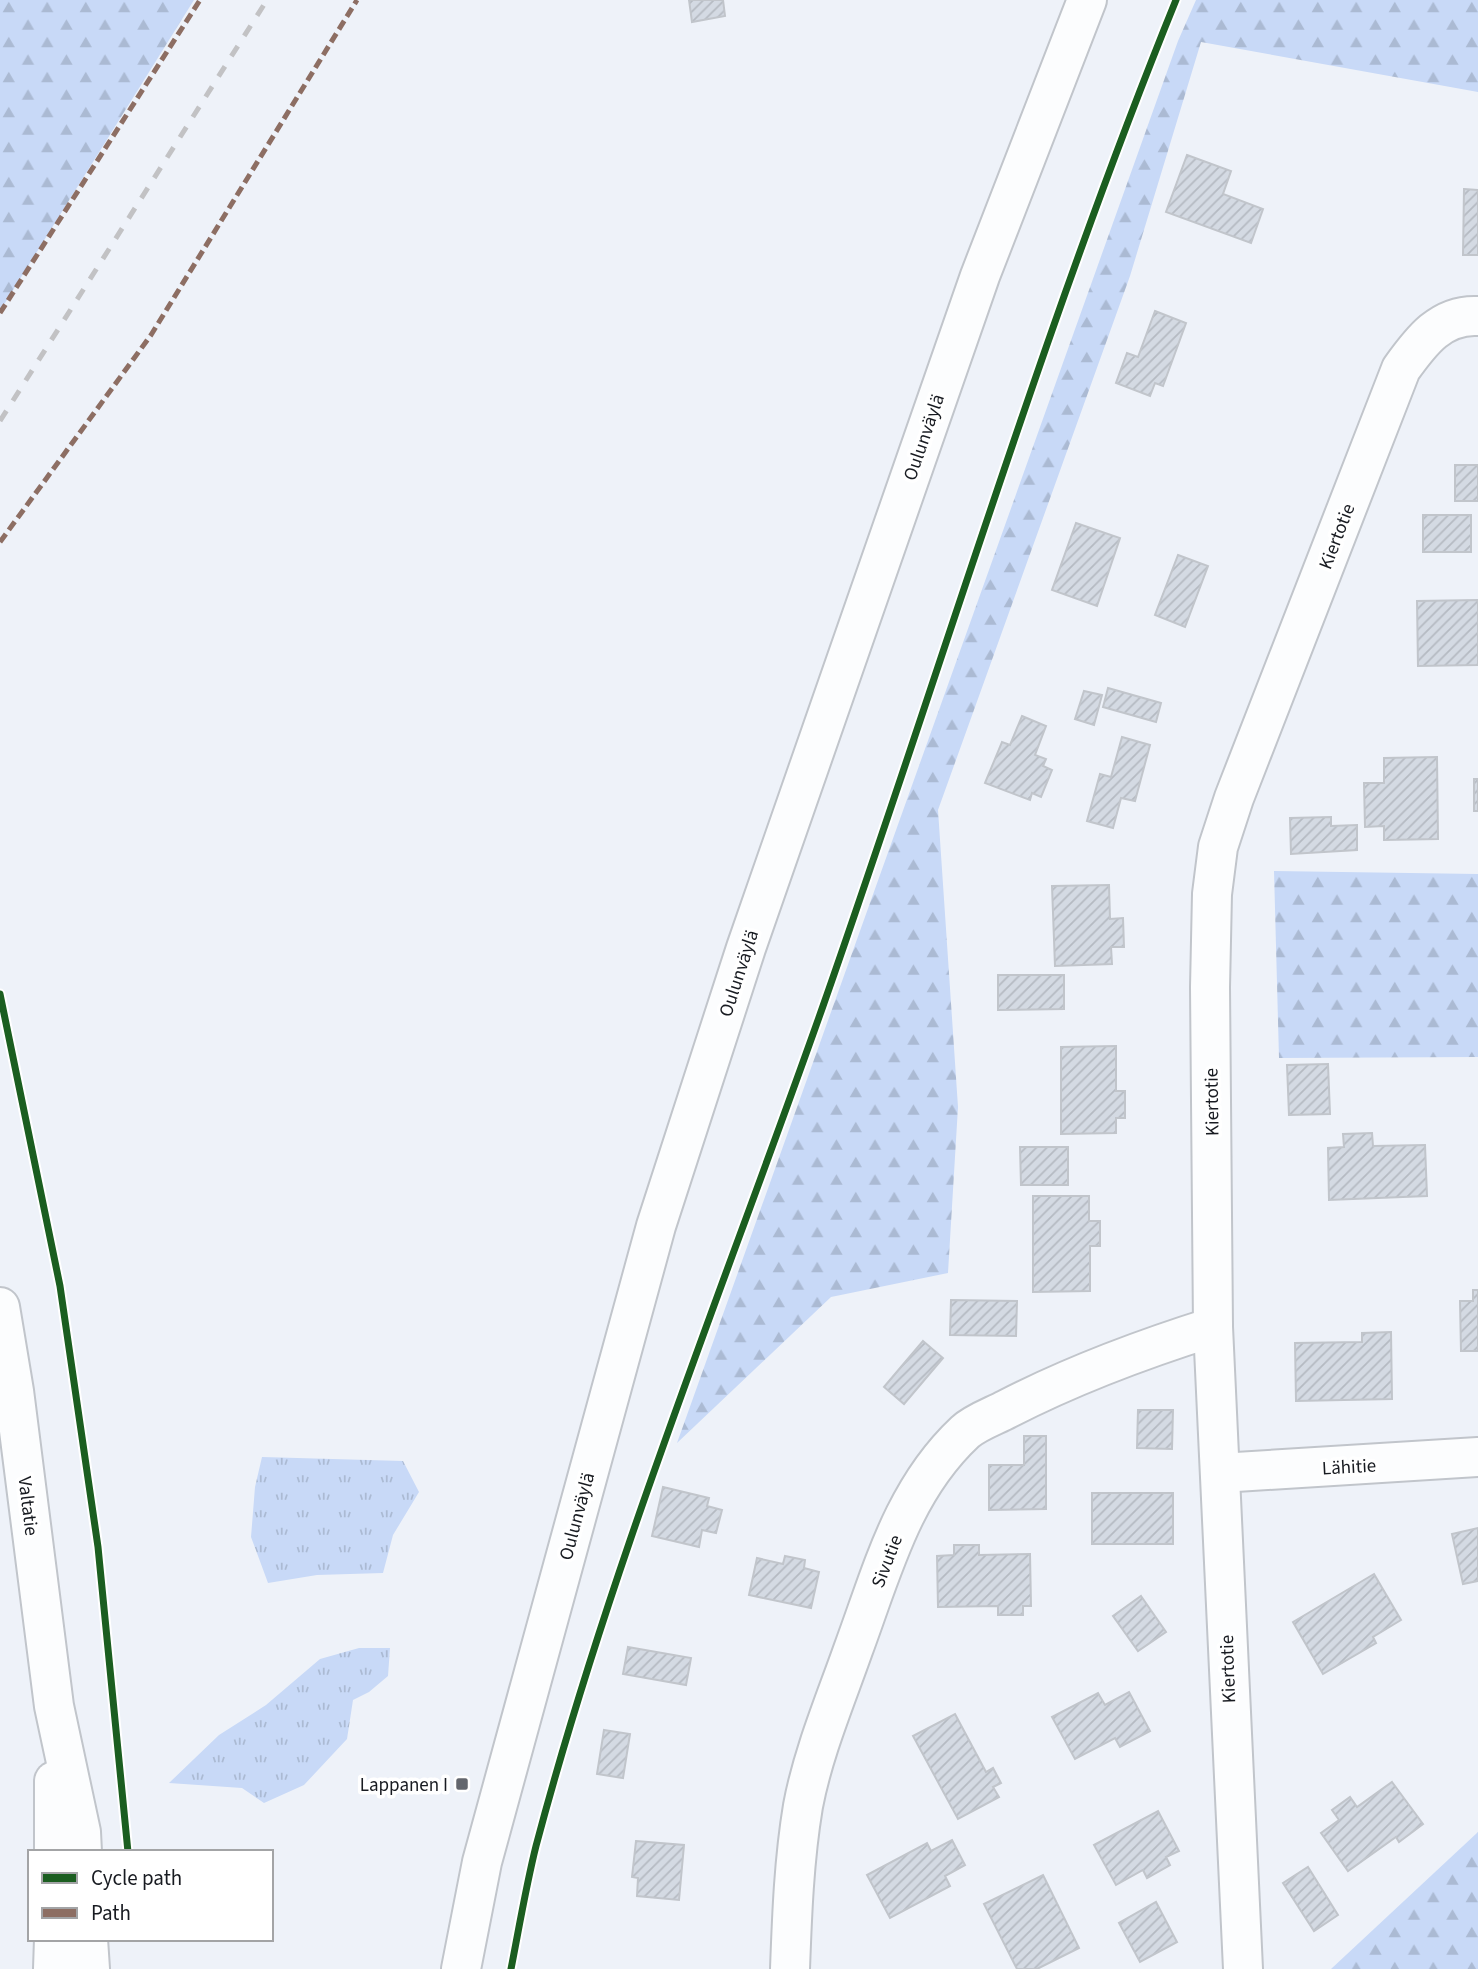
<svg xmlns="http://www.w3.org/2000/svg" width="1478" height="1969" font-family="'Source Sans 3',sans-serif">
	<defs>
		<pattern id="grass-tufts" width="24" height="20" patternUnits="userSpaceOnUse" patternTransform="scale(1.75)"><rect width="24" height="20" fill="#c8d9f7"/><path d="M3 7l-1-3M5 7V3M7 7l1-3M15 17l-1-3M17 17v-4M19 17l1-3" fill="none" stroke="#abbad3"/></pattern>
		<pattern id="forest-firs" width="22" height="20" patternUnits="userSpaceOnUse" patternTransform="scale(1.75)"><rect width="22" height="20" fill="#c8d9f7"/><path d="M5 1l3.5 6h-7zM16 11l3.5 6h-7z" fill="#abbad3"/></pattern>
		<pattern id="building-hatch" width="6" height="6" patternUnits="userSpaceOnUse" patternTransform="scale(1.75)"><rect width="6" height="6" fill="#d4dae3"/><path d="M-1 1l2-2M0 6l6-6M5 7l2-2" fill="none" stroke="#b5bac2"/></pattern>
	</defs>
	<rect width="100%" height="100%" fill="#eef2f9"/>
	<g fill="url(#grass-tufts)">
		<path d="M262 1457 403 1461 419 1492 393 1535 383 1573 317 1575 268 1583 251 1537 255 1487Z"/>
		<path d="M359 1648H390L388 1676 369 1692 353 1700 347 1739 304 1785 264 1803 242 1788 169 1783 219 1735 266 1705 320 1659Z"/>
	</g>
	<g fill="url(#forest-firs)">
		<path d="M0 0H194L0 311Z"/>
		<path d="M1196 0H1478V92L1201 42 1130 276 938 810 958 1107 948 1273 831 1297 677 1443 1178 41Z"/>
		<path d="M1274 871 1478 874V1057L1279 1058Z"/>
		<path d="M1478 1832V1969H1331Z"/>
	</g>
	<g fill="url(#building-hatch)" stroke="#c1c5cb" stroke-width="2">
		<path d="M689 0H723L725 16 692 22Z"/>
		<path d="M1187 155 1231 171 1223 194 1263 209 1251 243 1166 212Z"/>
		<path d="M1464 189 1478 190V255H1463Z"/>
		<path d="M1155 311 1186 323 1163 386 1155 383 1150 396 1116 383 1127 353 1138 357Z"/>
		<rect x="1455" y="465" width="23" height="36"/>
		<rect x="1423" y="515" width="48" height="37"/>
		<path d="M1076 523 1120 538 1097 606 1052 590Z"/>
		<path d="M1178 555 1208 566 1185 627 1155 615Z"/>
		<path d="M1478 600V665L1418 666 1417 601Z"/>
		<path d="M1108 688 1161 703 1156 722 1103 707Z"/>
		<path d="M1084 691 1102 695 1094 725 1075 719Z"/>
		<path d="M1022 716 1046 726 1035 755 1046 759 1043 766 1052 770 1041 797 1032 793 1030 800 985 783 1002 742 1010 745Z"/>
		<path d="M1122 737 1150 745 1135 801 1121 798 1113 828 1087 821 1100 774 1111 777Z"/>
		<path d="M1437 757 1438 839 1384 840V826L1365 827 1364 783H1384V758Z"/>
		<rect x="1474" y="779" width="4" height="32"/>
		<path d="M1331 817V826L1357 825V850L1291 854 1290 818Z"/>
		<path d="M1109 885 1110 919 1123 918 1124 947H1111L1112 964 1055 966 1052 886Z"/>
		<path d="M998 975H1064V1009L998 1010Z"/>
		<path d="M1116 1046V1091H1125V1118H1116V1133L1061 1134V1047Z"/>
		<path d="M1328 1064 1330 1114 1289 1115 1287 1065Z"/>
		<path d="M1372 1133 1373 1146 1425 1145 1427 1196 1329 1200 1328 1148 1344 1147 1343 1134Z"/>
		<path d="M1020 1147H1068V1185H1021Z"/>
		<path d="M1033 1196H1089V1221H1100V1246H1090V1291L1033 1292Z"/>
		<path d="M1473 1290H1478V1351H1461L1460 1301H1473Z"/>
		<path d="M951 1300 1017 1301 1016 1336 950 1335Z"/>
		<path d="M1391 1332 1392 1399 1296 1401 1295 1343 1362 1342V1333Z"/>
		<path d="M923 1341 943 1358 904 1404 884 1387Z"/>
		<path d="M1138 1410H1173L1172 1449 1137 1448Z"/>
		<path d="M1024 1436H1046V1509L989 1510V1465H1024Z"/>
		<path d="M663 1487 709 1498 707 1506 722 1510 716 1533 702 1530 699 1547 652 1536Z"/>
		<rect x="1092" y="1493" width="81" height="51"/>
		<path d="M1478 1528V1581L1463 1584 1452 1534Z"/>
		<path d="M954 1545H979V1555L1030 1554 1031 1606H1023V1615H998V1606L938 1607 937 1556 954 1555Z"/>
		<path d="M785 1556 805 1560 804 1568 819 1572 811 1608 749 1595 757 1558 783 1564Z"/>
		<path d="M1374 1574 1401 1620 1373 1637 1376 1643 1323 1674 1293 1622Z"/>
		<path d="M1141 1596 1166 1632 1138 1651 1113 1616Z"/>
		<path d="M628 1647 691 1658 686 1685 623 1674Z"/>
		<path d="M1129 1692 1150 1731 1120 1747 1115 1738 1075 1759 1052 1717 1098 1693 1105 1705Z"/>
		<path d="M955 1714 986 1772 993 1768 1001 1783 993 1787 999 1797 958 1819 913 1736Z"/>
		<path d="M604 1730 630 1734 623 1778 597 1774Z"/>
		<path d="M1392 1782 1423 1824 1399 1842 1396 1837 1348 1871 1321 1833 1339 1820 1332 1810 1350 1797 1357 1807Z"/>
		<path d="M1158 1811 1179 1851 1166 1857 1170 1865 1147 1878 1143 1870 1116 1885 1094 1845Z"/>
		<path d="M952 1840 965 1865 945 1876 950 1886 890 1918 867 1875 927 1843 931 1851Z"/>
		<path d="M636 1841 684 1845 679 1900 637 1896 638 1878 632 1877Z"/>
		<path d="M1308 1867 1338 1915 1314 1931 1283 1883Z"/>
		<path d="M1043 1875 1079 1948 1037 1969H1017L984 1904Z"/>
		<path d="M1156 1902 1177 1942 1140 1962 1119 1923Z"/>
	</g>
	<g fill="none" stroke-linecap="round" stroke-linejoin="round">
		<defs>
			<g id="minor">
				<path d="M1220 1473 1478 1457"/>
				<path d="M790 1969C792 1914 794 1860 803 1806 813 1753 835 1701 853 1650 882 1572 902 1491 965 1432 976 1422 994 1416 1007 1409 1073 1375 1143 1349 1213 1327"/>
				<path d="M1243 1969 1213 1327 1210 987 1212 894 1218 847 1234 798 1401 369C1421 341 1441 314 1478 316"/>
			</g>
			<path id="major" d="M461 1969 482 1862 656 1226 746 948 980 276 1087 0"/>
			<g id="highway">
				<path d="M0 1307 14 1391 54 1706 81 1832 82 1852"/>
				<path d="M54 1781V1852"/>
				<path d="M88 1939 90 1969"/>
				<path d="M53 1969 54 1939"/>
			</g>
		</defs>
		<use href="#minor" stroke="#c1c5cb" stroke-width="42"/>
		<use href="#major" stroke="#c1c5cb" stroke-width="42"/>
		<use href="#highway" stroke="#c1c5cb" stroke-width="42"/>
		<use href="#minor" stroke="#fcfdfe" stroke-width="38"/>
		<use href="#major" stroke="#fcfdfe" stroke-width="38"/>
		<use href="#highway" stroke="#fcfdfe" stroke-width="38"/>
		<path stroke="#c2c2c4" stroke-width="5" stroke-dasharray="12 12" stroke-linecap="butt" d="M0 421 267 0"/>
		<g stroke="#8d6e63" stroke-width="5" stroke-dasharray="10 5" stroke-linecap="butt">
			<path d="M0 313 200 0"/>
			<path d="M0 542 151 335 357 0"/>
		</g>
		<defs>
			<g id="cycleway">
				<path d="M0 994 60 1286 98 1547 128 1852"/>
				<path d="M511 1969C519 1928 526 1886 536 1846 612 1560 725 1284 823 1006 941 670 1042 330 1176 0"/>
			</g>
		</defs>
		<use href="#cycleway" stroke="#fff" stroke-width="11"/>
		<use href="#cycleway" stroke="#1b5e20" stroke-width="7"/>
	</g>
	<rect fill="#63666d" stroke="#fff" stroke-width="2.5" x="455" y="1777" width="14" height="14" rx="3.5"/>
	<g text-anchor="middle" stroke-width="7" stroke-linejoin="round" paint-order="stroke">
		<g font-size="19" fill="#181b21" stroke="#fff">
			<text transform="translate(923 437) rotate(-71)" y="7">Oulunväylä</text>
			<text transform="translate(1336 536) rotate(-69)" y="7">Kiertotie</text>
			<text transform="translate(738 973) rotate(-72)" y="7">Oulunväylä</text>
			<text transform="translate(1211 1102) rotate(-91)" y="7">Kiertotie</text>
			<text transform="translate(1349 1466) rotate(-3)" y="7">Lähitie</text>
			<text transform="translate(29 1506) rotate(83)" y="7">Valtatie</text>
			<text transform="translate(576 1516) rotate(-75)" y="7">Oulunväylä</text>
			<text transform="translate(886 1561) rotate(-69)" y="7">Sivutie</text>
			<text transform="translate(1227 1669) rotate(-92)" y="7">Kiertotie</text>
		</g>
		<g font-size="19" fill="#181b21" stroke="#fff" text-anchor="end">
			<text x="448" y="1791">Lappanen I</text>
		</g>
	</g>
	<rect x="28" y="1850" width="245" height="91" fill="#ffffff" stroke="#a3a4a6" stroke-width="2"/>
	<rect x="42" y="1873" width="35" height="10" fill="#1b5e20" stroke="#a3a4a6" stroke-width="2"/>
	<text x="91" y="1885" font-size="21" fill="#181b21">Cycle path</text>
	<rect x="42" y="1908" width="35" height="10" fill="#8d6e63" stroke="#a3a4a6" stroke-width="2"/>
	<text x="91" y="1920" font-size="21" fill="#181b21">Path</text>
</svg>
